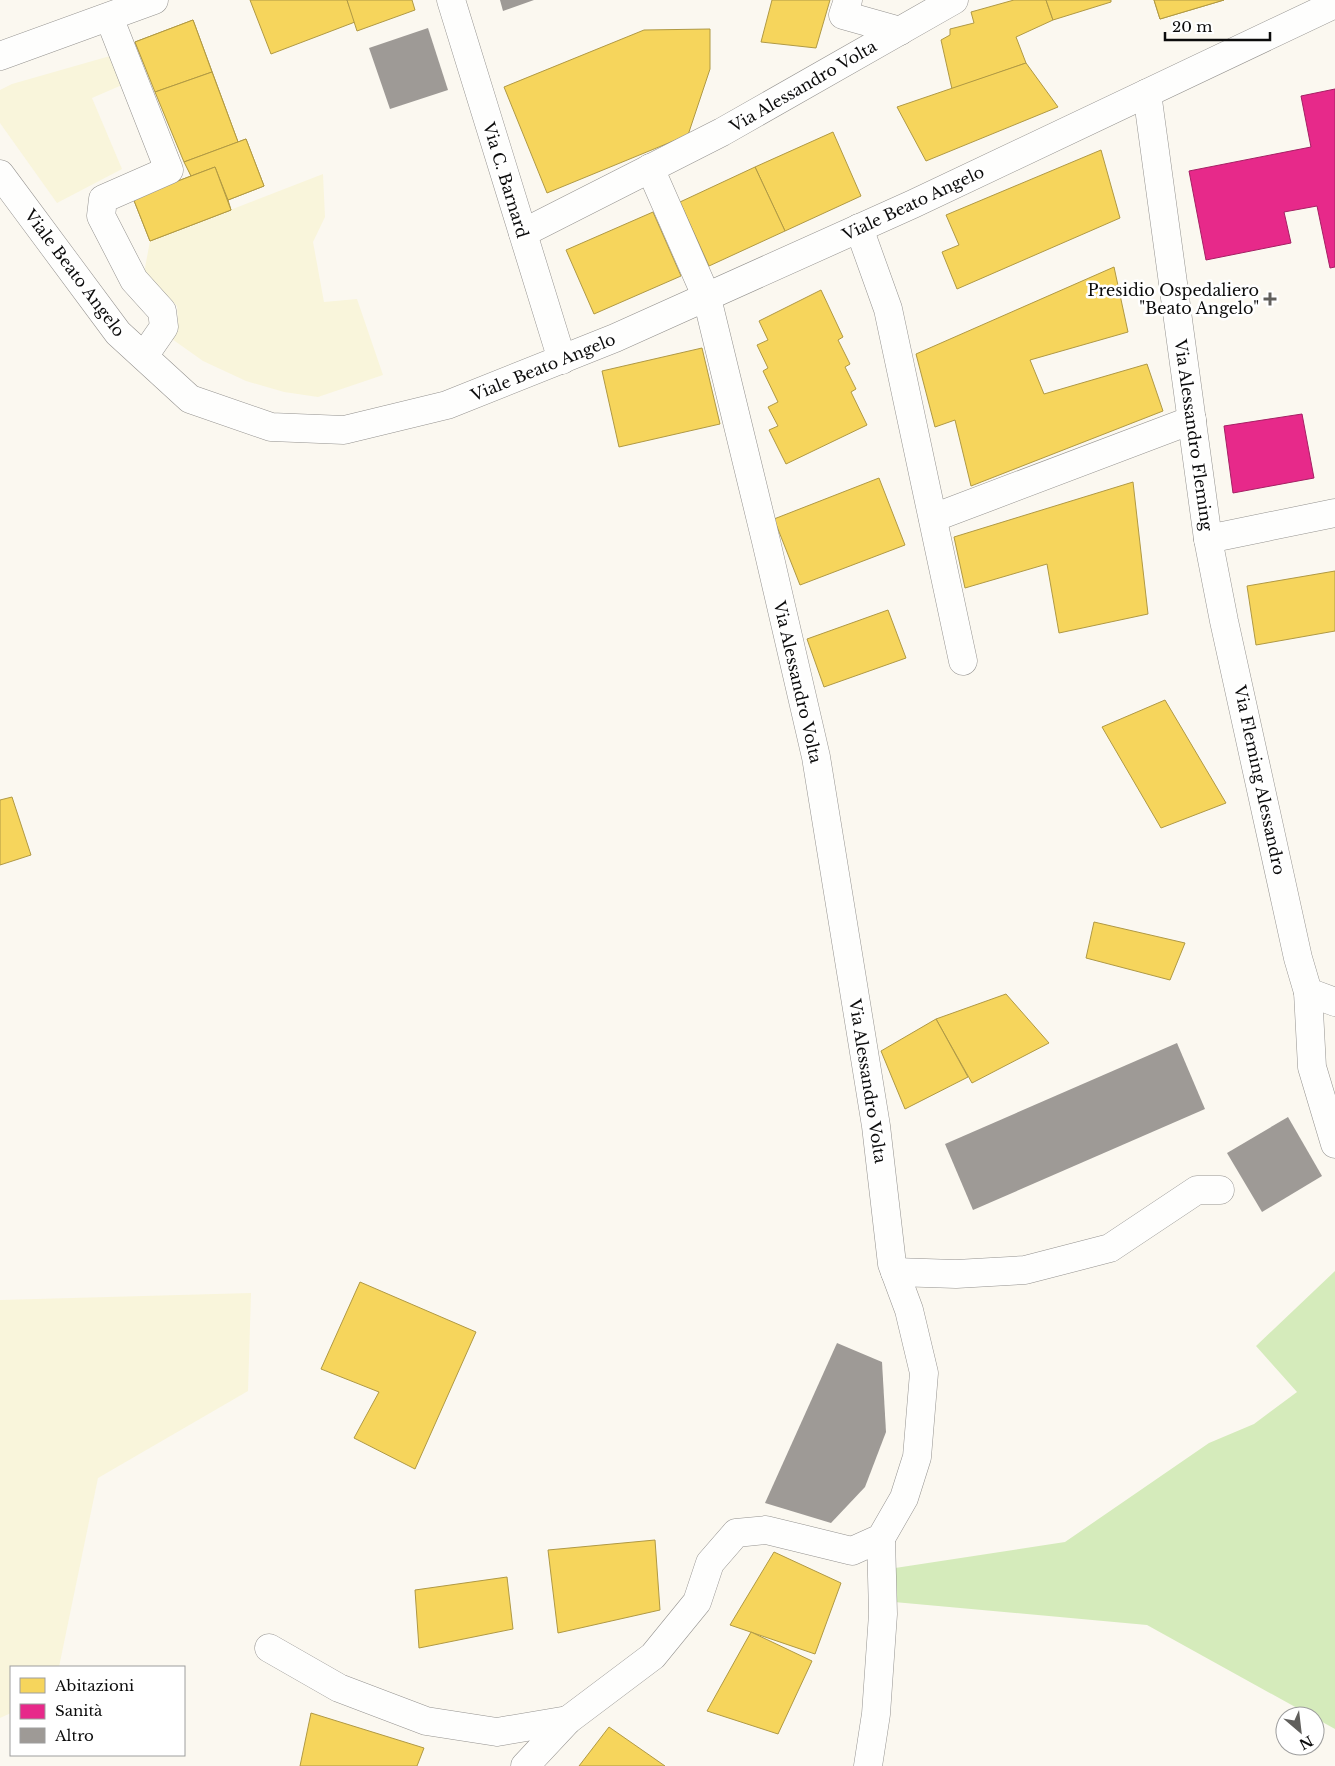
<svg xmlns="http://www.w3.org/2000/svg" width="1335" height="1766" font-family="'Libre Baskerville',serif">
	<rect width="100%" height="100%" fill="#fbf8f0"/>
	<g fill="#f9f5db">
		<path d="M110 56 122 85 92 98 122 169 57 203 0 123V90L12 84Z"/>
		<path d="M323 174 325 217 313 242 324 302 357 299 383 375 318 397 284 392 246 381 203 361 172 339 178 321 177 306 144 273 150 241Z"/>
		<path d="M251 1293 248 1391 98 1478 59 1667H11V1713L0 1718V1300Z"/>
	</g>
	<path fill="#d5ebbb" d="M1335 1271V1729L1147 1625 883 1601 882 1570 1065 1542 1209 1443 1254 1424 1297 1392 1256 1346Z"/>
	<g fill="#f6d55c" stroke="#b09944">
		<path d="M250 0H347L355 22 271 54Z"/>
		<path d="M347 0H412L415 10 357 31Z"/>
		<path d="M772 0H830L816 48 761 42Z"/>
		<path d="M1014 0H1046L1053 20 1016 37 1026 63 952 89 941 40 950 35V29L974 23 971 12Z"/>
		<path d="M1046 0H1111V2L1053 20Z"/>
		<path d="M1154 0H1224L1160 19Z"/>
		<path d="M1154 0H1224L1160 19Z"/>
		<path d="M193 20 238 142 246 139 264 186 228 200 231 210 150 241 133 198 191 176 135 42Z"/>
		<path d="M193 20 212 72 155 92 135 42Z"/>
		<path d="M710 29V69L688 135 547 193 504 87 644 30Z"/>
		<path d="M1026 63 1058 107 926 161 897 107Z"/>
		<path d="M212 72 238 142 184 162 155 92Z"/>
		<path d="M833 132 861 196 785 231 755 167Z"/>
		<path d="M246 139 264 186 228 200 215 167 191 176 184 162Z"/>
		<path d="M1101 150 1120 218 957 289 942 252 959 245 946 215Z"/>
		<path d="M215 167 231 210 150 241 133 198Z"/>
		<path d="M755 167 785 231 709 266 680 202Z"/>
		<path d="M653 212 681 276 594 314 566 250Z"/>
		<path d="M1114 267 1128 332 1030 360 1044 394 1147 364 1163 411 971 486 955 420 935 427 916 354Z"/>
		<path d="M821 290 843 337 838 340 850 364 845 367 856 389 851 392 867 425 786 464 769 430 778 426 768 407 778 402 763 371 768 368 757 345 768 340 759 321Z"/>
		<path d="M702 348 720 424 619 447 602 371Z"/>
		<path d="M879 478 905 545 800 585 774 519Z"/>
		<path d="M1133 482 1148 614 1059 633 1047 564 965 588 954 537Z"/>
		<path d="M1335 571V631L1256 645 1247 586Z"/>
		<path d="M888 610 906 658 824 687 807 639Z"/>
		<path d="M1165 700 1226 803 1161 828 1102 727Z"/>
		<path d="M12 797 31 855 0 865V800Z"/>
		<path d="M1094 922 1185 943 1170 980 1086 958Z"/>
		<path d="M1006 994 1049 1043 972 1083 936 1019Z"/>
		<path d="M936 1019 968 1077 905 1109 881 1051Z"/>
		<path d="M360 1282 476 1332 415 1469 354 1438 379 1392 321 1369Z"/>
		<path d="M655 1540 660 1610 558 1633 548 1550Z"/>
		<path d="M774 1552 841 1583 815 1654 730 1625Z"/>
		<path d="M507 1577 513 1629 419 1648 415 1590Z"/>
		<path d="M751 1632 812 1661 778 1734 707 1711Z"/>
		<path d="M311 1713 424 1748 417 1766H300Z"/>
		<path d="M609 1727 665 1766H579Z"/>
	</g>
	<g fill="#e7298a" stroke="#a52064">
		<path d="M1335 89V267L1330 268 1317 206 1284 212 1291 243 1206 260 1189 171 1311 147 1301 96Z"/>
		<path d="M1302 414 1314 478 1233 493 1224 426Z"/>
	</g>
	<g fill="#9e9a96">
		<path d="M500 0H534L503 11Z"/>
		<path d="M428 28 448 90 390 109 369 48Z"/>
		<path d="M1177 1043 1205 1109 973 1210 945 1144Z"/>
		<path d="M1288 1117 1322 1176 1262 1212 1227 1153Z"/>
		<path d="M837 1343 882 1362 886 1432 865 1487 831 1523 765 1503Z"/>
	</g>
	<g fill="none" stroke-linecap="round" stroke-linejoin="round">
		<defs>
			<g id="minor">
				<path d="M451 0 562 360"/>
				<path d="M848 0 843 15 900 31"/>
				<path d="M109 17 169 170 103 199 101 216 134 280 162 311 164 327 144 356"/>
				<path d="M0 56 154 0"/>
				<path d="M1147 93 1208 539 1224 621 1298 958 1308 992 1335 1002"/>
				<path d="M0 174 118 333 190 399 271 427 344 430 447 405 615 338 913 204 1335 4"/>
				<path d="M859 228 888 309 963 661"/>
				<path d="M523 233 722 132 954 0"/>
				<path d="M933 518 1192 420"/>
				<path d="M1208 539 1335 513"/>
				<path d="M1308 992 1312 1067 1335 1144"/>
				<path d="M895 1272 956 1274 1025 1270 1110 1248 1197 1190H1220"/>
				<path d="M269 1648 339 1688 426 1721 497 1732 568 1720"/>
				<path d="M525 1766 568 1720 653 1656 697 1602 710 1563 736 1533 766 1530 852 1551 881 1538 904 1498 917 1457 924 1373 909 1310 892 1264 876 1126 816 757 766 541 707 298 650 168"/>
				<path d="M868 1766 876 1714 883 1614 881 1538"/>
			</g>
		</defs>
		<use href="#minor" stroke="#94928f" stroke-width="29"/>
		<use href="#minor" stroke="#fefefd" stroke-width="28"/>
	</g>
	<path fill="#605f5c" stroke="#fff" stroke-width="2" d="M1267.5 291.5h5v5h5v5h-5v5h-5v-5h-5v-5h5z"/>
	<g text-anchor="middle" stroke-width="5" stroke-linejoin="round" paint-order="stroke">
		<g font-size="16" fill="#0c0c0c" stroke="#fff">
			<text transform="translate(803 86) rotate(-30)" y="6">Via Alessandro Volta</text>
			<text transform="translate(506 180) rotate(73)" y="6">Via C. Barnard</text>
			<text transform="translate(913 203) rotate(-25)" y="6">Viale Beato Angelo</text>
			<text transform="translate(75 273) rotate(53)" y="6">Viale Beato Angelo</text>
			<text transform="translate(543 367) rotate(-22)" y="6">Viale Beato Angelo</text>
			<text transform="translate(1194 435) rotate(82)" y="6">Via Alessandro Fleming</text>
			<text transform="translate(798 682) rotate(77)" y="6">Via Alessandro Volta</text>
			<text transform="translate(1260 780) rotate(78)" y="6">Via Fleming Alessandro</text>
			<text transform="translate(868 1081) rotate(81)" y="6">Via Alessandro Volta</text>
		</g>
		<g font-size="16" fill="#0c0c0c" stroke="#fff" text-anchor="end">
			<text x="1259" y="296">Presidio Ospedaliero<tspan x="1259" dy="18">"Beato Angelo"</tspan></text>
		</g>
	</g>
	<rect x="10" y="1666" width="175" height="90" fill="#ffffff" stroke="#9e9e9e"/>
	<rect x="20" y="1678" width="25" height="15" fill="#f6d55c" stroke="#9e9e9e"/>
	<text x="55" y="1691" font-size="15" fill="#0c0c0c">Abitazioni</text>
	<rect x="20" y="1704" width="25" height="15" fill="#e7298a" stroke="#9e9e9e"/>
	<text x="55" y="1716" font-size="15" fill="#0c0c0c">Sanità</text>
	<rect x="20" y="1728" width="25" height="15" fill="#9e9a96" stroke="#9e9e9e"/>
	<text x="55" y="1741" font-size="15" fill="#0c0c0c">Altro</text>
	<g transform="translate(1300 1731) rotate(152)"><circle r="24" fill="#ffffff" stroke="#9e9e9e"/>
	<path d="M0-4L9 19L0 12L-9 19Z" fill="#605f5c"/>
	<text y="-8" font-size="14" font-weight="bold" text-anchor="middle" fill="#0c0c0c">N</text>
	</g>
	<path d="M1165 32v8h105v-8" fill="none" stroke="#0c0c0c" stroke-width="2.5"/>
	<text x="1172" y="32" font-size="15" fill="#0c0c0c" stroke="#ffffff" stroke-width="4" paint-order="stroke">20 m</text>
</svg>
